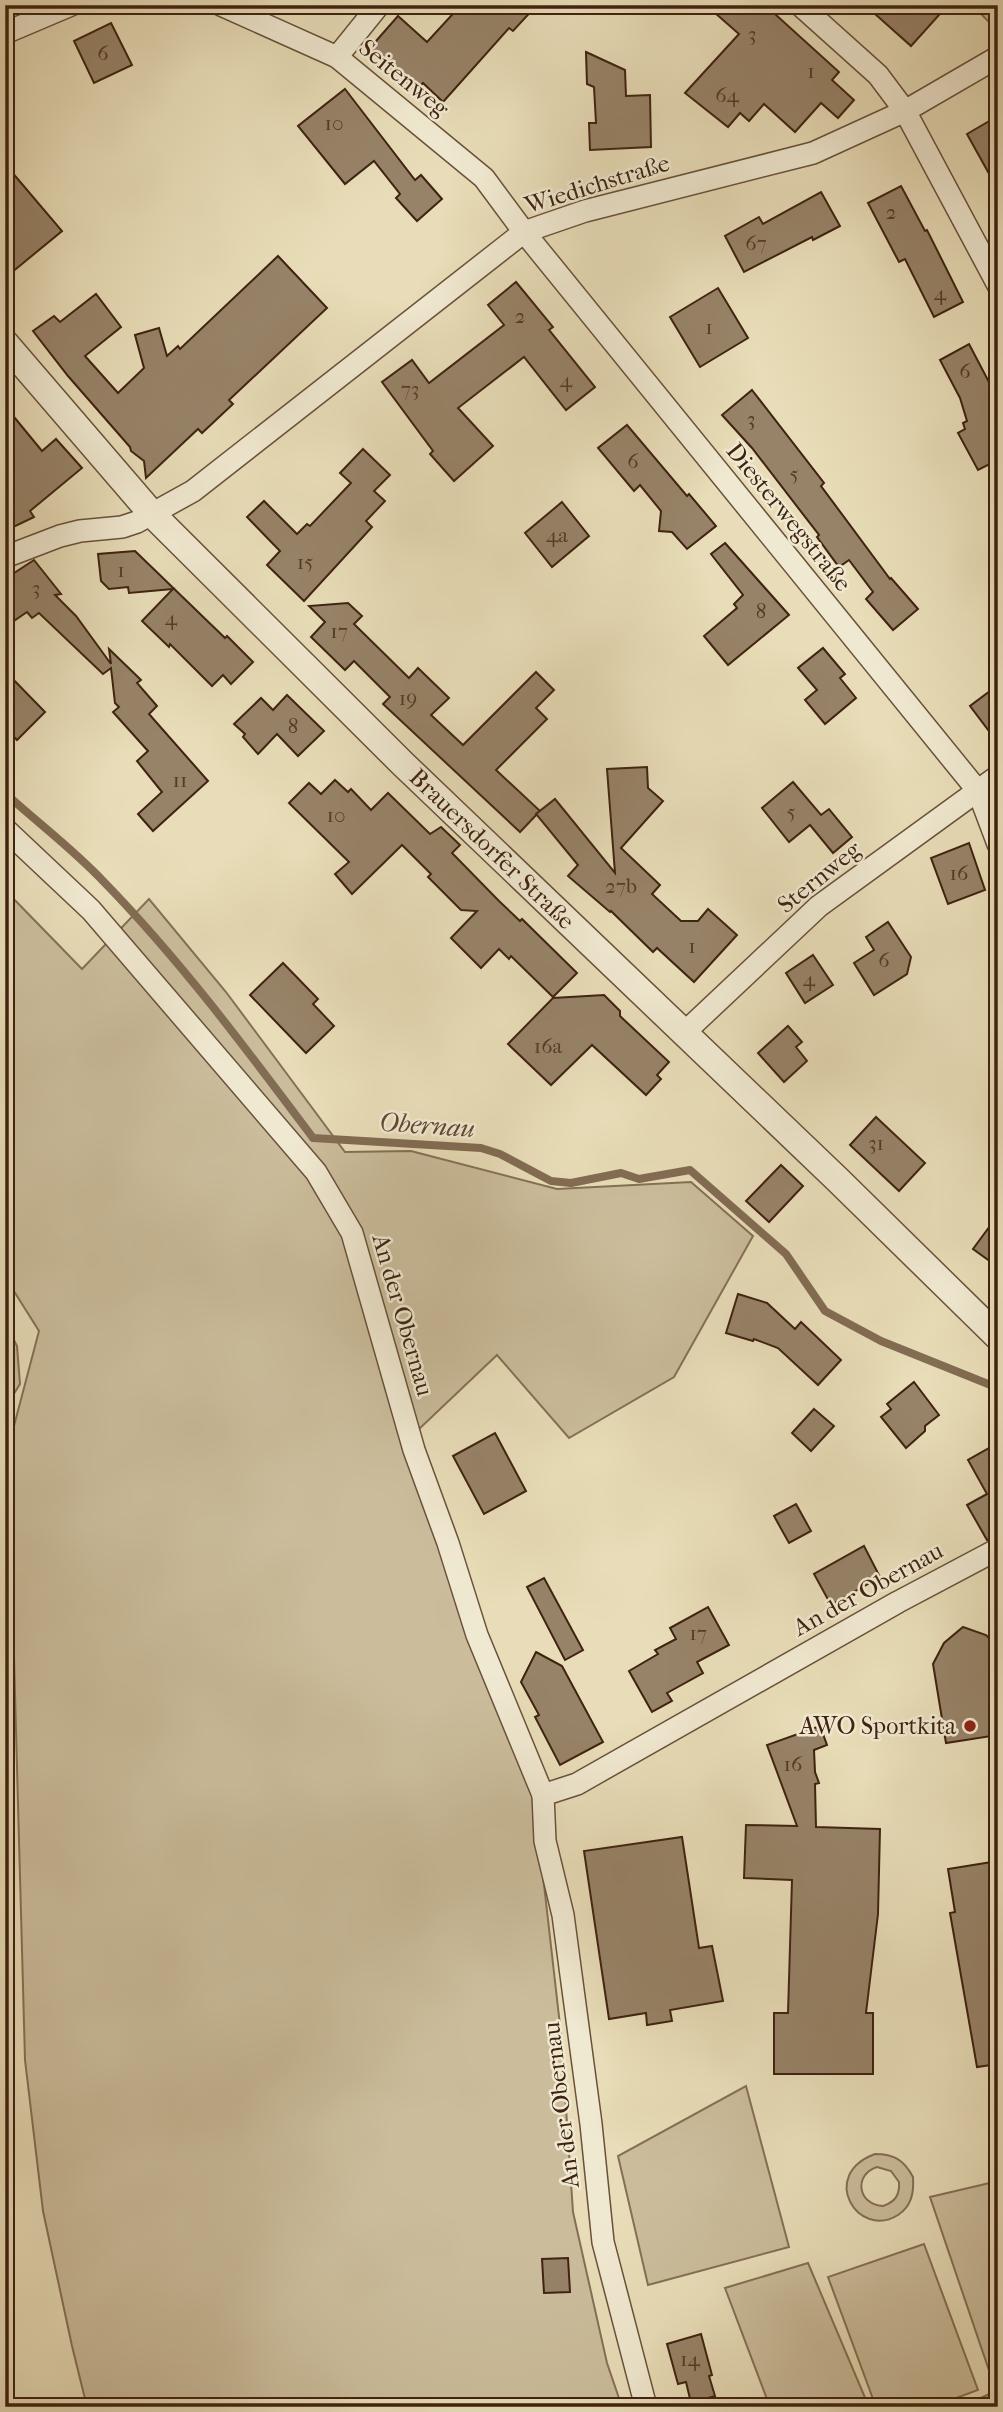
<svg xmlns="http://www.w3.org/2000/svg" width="1003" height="2412" font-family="'IM FELL French Canon',serif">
	<rect width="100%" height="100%" fill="#e8ddb8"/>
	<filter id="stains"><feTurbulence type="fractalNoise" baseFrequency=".00286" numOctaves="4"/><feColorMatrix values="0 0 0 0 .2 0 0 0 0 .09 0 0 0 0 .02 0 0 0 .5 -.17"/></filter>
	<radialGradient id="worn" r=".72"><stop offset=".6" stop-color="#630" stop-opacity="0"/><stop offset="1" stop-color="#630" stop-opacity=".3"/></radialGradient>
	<g fill="#cbbd9c" stroke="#857056" stroke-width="2" fill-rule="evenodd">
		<path d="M972 5H998V28L996 29Z"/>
		<path d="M5 890 82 969 149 899 226 992 345 1152 411 1151 557 1189 691 1182 753 1236 674 1377 569 1438 497 1355 418 1430 533 1788 561 2034 573 2212 607 2363 622 2407H87L72 2346 43 2211 25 2060 14 1657 5 1460 39 1331 5 1277Z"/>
		<path d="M5 1323 17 1346 20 1384 5 1408Z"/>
		<path d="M746 2086 789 2247 648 2285 618 2156Z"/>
		<path d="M875 2154C894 2154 904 2160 913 2177 914 2192 912 2206 898 2215 858 2240 818 2175 875 2154ZM877 2167 891 2171 899 2182C900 2195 895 2202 883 2206 858 2205 853 2175 877 2167Z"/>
		<path d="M998 2181V2407H961L996 2391 930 2197Z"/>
		<path d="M924 2244 978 2390 932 2407H876L828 2277Z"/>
		<path d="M808 2263 869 2407H770L725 2288Z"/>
	</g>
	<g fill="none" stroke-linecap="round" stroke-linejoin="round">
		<path stroke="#826c53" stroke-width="8" d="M5 793C38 823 74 850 104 882 181 961 247 1050 313 1138L481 1148 500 1154 551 1181 571 1183 621 1173 639 1179 690 1170 786 1254 825 1311 881 1341 998 1388"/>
	</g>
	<g fill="#978368" stroke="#3f2211" stroke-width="2">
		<path d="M461 5H537L513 31 509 28 443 102 423 83 416 91 369 49 398 16 427 42Z"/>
		<path d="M706 5H765L839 72 832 80 854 100 838 118 821 103 795 132 764 104 749 121 740 113 728 127 685 93 739 34Z"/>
		<path d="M865 5H948L911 46Z"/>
		<path d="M111 23 132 65 94 83 74 41Z"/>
		<path d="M586 52 625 70 626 96 650 95 651 147 590 150 589 123H596L594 87 587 84Z"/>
		<path d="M345 89 415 180 421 175 442 199 417 221 396 198 400 194 374 161 345 184 298 126Z"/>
		<path d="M998 116V190L967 134Z"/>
		<path d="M5 164 62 231 5 278Z"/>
		<path d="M901 186 925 231 927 230 963 302 934 317 905 259 899 262 868 203Z"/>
		<path d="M821 192 840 226 813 240 812 237 744 272 725 236 759 217 763 224Z"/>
		<path d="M278 256 327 308 229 400 233 404 202 433 198 429 146 478 144 461 131 451 130 447 68 376 33 331 54 316 60 322 96 294 121 327 85 356 118 393 144 368 135 335 159 328 167 356 178 346 180 349Z"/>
		<path d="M516 282 553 327 549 330 595 387 566 410 524 357 458 408 493 446 454 481 430 454 433 451 382 382 412 360 429 383 504 325 488 305Z"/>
		<path d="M718 288 748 338 700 367 670 317Z"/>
		<path d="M969 344 990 384V409L998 405V460L978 470 958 433 965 429 963 423 967 421 960 398 940 360Z"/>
		<path d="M752 390 824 483 821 486 890 579 891 578 918 609 893 630 866 599 873 592 849 560 839 567 817 537 819 535 752 448 722 415Z"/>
		<path d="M5 406 42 451 56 439 82 468 30 511 34 517 5 531Z"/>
		<path d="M627 425 687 496 689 494 716 526 687 549 672 532 659 531 661 511 640 485 634 491 598 448Z"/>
		<path d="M363 449 390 475 374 491 385 501 366 521 372 527 304 601 267 565 280 551 247 517 264 501 297 534 307 524 310 526 351 483 340 473Z"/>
		<path d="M562 502 589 536 552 567 525 533Z"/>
		<path d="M725 543 789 615 728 665 704 636 737 608 734 604 743 595 711 554Z"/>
		<path d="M135 551 225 638 227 636 253 662 231 684 223 675 212 686 170 644 169 647 142 621 173 589 129 593 128 587 109 589 101 581 98 554Z"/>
		<path d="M34 560 61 594 55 595 76 616 111 664 109 649 141 680 137 683 157 706 149 714 208 781 153 831 138 814 162 792 137 761 148 751 113 712 119 707 115 703 111 668 103 674 39 613 32 618 27 612 5 627V579Z"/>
		<path d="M348 603 362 616 354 624 409 678 418 668 449 698 431 715 463 745 536 672 554 690 536 708 547 719 496 770 540 811 520 832 383 704 390 697 354 661 345 670 311 637 325 622 309 606Z"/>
		<path d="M823 648 845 674 840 678 856 698 825 724 805 700 817 690 798 668Z"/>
		<path d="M5 671 45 712 17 740 5 728Z"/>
		<path d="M998 685V743L970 706Z"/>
		<path d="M287 695 324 731 298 756 277 734 258 754 243 737 245 734 234 724 261 698 273 710Z"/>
		<path d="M647 767 648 788 663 801 621 848 660 885 652 894 681 921H698L708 909 737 935 694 982 657 948 653 952 611 911 610 912 568 876 578 865 536 814 555 799 615 873 607 769Z"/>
		<path d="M335 780 348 792 351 789 371 810 388 793 430 834 441 827 460 845 452 853 499 901 520 921 522 919 577 973 553 997 511 956 509 959 499 949 481 968 451 938 477 911 461 910 428 877 431 874 402 845 352 894 335 874 349 862 289 803 309 783 321 794Z"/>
		<path d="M793 782 821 815 829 809 852 837 833 853 810 825 789 842 762 808Z"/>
		<path d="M969 843 985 890 948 904 931 858Z"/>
		<path d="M888 922 911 957 907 974 874 995 854 963 874 950 866 937Z"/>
		<path d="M813 955 833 985 805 1003 786 973Z"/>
		<path d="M283 963 318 999 313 1004 334 1026 306 1053 250 995Z"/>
		<path d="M604 995 620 1011V1016L669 1062 657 1075 661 1079 646 1095 592 1045 551 1085 508 1044 553 998Z"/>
		<path d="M788 1026 802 1042 796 1047 807 1061 784 1082 758 1053Z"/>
		<path d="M876 1117 925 1163 899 1191 850 1145Z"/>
		<path d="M781 1165 803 1186 769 1222 746 1201Z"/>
		<path d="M998 1215V1267L973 1249Z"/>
		<path d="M738 1294 767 1303 795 1329 801 1322 841 1360 818 1385 778 1348 754 1339 753 1341 726 1333Z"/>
		<path d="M914 1382 939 1415 925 1426V1431L906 1448 881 1417 891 1409 887 1404Z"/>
		<path d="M814 1409 834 1426 811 1451 792 1433Z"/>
		<path d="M495 1433 526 1491 484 1514 453 1456Z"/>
		<path d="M998 1443V1536L987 1540 967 1505 987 1494 968 1460Z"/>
		<path d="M796 1504 811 1531 789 1543 774 1516Z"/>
		<path d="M864 1546 880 1577 831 1605 814 1574Z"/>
		<path d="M544 1578 583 1650 565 1660 527 1587Z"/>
		<path d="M708 1607 729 1645 697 1662 703 1673 667 1693 672 1701 652 1712 629 1671 658 1654 655 1650 676 1639 670 1628Z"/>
		<path d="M963 1627 986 1635 998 1647V1735L946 1743 933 1664 944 1643Z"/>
		<path d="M536 1652 562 1666 603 1742 560 1765 535 1717 539 1715 521 1682Z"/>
		<path d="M820 1726 827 1745 814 1750 815 1772 819 1783 815 1784 816 1827 880 1829 878 1914 866 2013H873V2074H774V2013H788L792 1880 744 1878 746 1825 797 1826 767 1745Z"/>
		<path d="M682 1837 699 1948 712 1946 723 2001 670 2010 672 2021 647 2025 646 2013 609 2019 584 1851Z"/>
		<path d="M998 1861V2064L977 2067 950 1913 955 1912 948 1869Z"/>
		<path d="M568 2258 570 2292 544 2293 542 2259Z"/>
		<path d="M701 2334 712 2375 709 2376 715 2396 691 2403 686 2382 678 2384 667 2344Z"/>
	</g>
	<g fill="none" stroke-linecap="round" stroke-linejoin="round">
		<defs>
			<g id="minor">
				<path d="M221 5 337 57 484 178 524 232 978 791 998 844"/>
				<path d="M800 5 878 75 905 111 998 285"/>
				<path d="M5 33 71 5"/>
				<path d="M337 57 379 5"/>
				<path d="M5 557 60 536 80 531 122 527 137 522 193 491 524 232 585 211 813 153 905 111 998 57"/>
				<path d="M5 829 91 910 316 1172 352 1233 414 1450 448 1543 477 1635 543 1795 545 1841 563 1915 591 2124 603 2242 646 2407"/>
				<path d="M684 1033 819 906 998 776"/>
				<path d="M543 1795 577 1784 898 1602 998 1549"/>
			</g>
			<path id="tertiary" d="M5 343 152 514 402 763 838 1180 998 1337"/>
		</defs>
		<use href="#minor" stroke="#69513b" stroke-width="24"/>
		<use href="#tertiary" stroke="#69513b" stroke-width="29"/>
		<use href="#minor" stroke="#f0e9d1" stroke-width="21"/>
		<use href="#tertiary" stroke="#f0e9d1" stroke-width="26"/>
	</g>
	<circle fill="#8f2418" stroke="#f0e9d1" stroke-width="2.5" cx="970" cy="1726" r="7"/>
	<g text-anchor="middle" stroke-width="5" stroke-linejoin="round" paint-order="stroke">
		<g font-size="21" fill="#553a27">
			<text x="752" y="41">3</text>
			<text x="103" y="60">6</text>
			<text x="811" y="78">1</text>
			<text x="727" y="102">64</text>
			<text x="334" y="130">10</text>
			<text x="891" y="219">2</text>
			<text x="756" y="250">67</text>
			<text x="940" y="300">4</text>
			<text x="520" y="323">2</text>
			<text x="709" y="334">1</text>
			<text x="965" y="378">6</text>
			<text x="566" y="387">4</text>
			<text x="410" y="396">73</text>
			<text x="751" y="426">3</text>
			<text x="633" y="468">6</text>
			<text x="794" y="481">5</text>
			<text x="557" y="542">4a</text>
			<text x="305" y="569">15</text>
			<text x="121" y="577">1</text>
			<text x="36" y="595">3</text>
			<text x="761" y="618">8</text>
			<text x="171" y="625">4</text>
			<text x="339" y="638">17</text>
			<text x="408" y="705">19</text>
			<text x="293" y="733">8</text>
			<text x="180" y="787">11</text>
			<text x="791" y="819">5</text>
			<text x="336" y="822">10</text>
			<text x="959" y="880">16</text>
			<text x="621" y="893">27b</text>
			<text x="692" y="953">1</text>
			<text x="884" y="967">6</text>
			<text x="809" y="986">4</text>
			<text x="548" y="1053">16a</text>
			<text x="876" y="1150">31</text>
			<text x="698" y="1640">17</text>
			<text x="793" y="1771">16</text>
			<text x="690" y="2366">14</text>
		</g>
		<g font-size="24" fill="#3f2211" stroke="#f0e9d1">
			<text transform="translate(404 78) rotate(39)" y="8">Seitenweg</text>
			<text transform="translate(597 184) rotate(-17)" y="8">Wiedichstraße</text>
			<text transform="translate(789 517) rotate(51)" y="8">Diesterwegstraße</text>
			<text transform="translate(492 849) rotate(44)" y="8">Brauersdorfer Straße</text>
			<text transform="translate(819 877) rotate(-39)" y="8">Sternweg</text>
			<text transform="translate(403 1315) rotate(74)" y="8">An der Obernau</text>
			<text transform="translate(868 1589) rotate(-29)" y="8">An der Obernau</text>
			<text transform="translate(561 2105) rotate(-97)" y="8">An der Obernau</text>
		</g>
		<g font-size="24" fill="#3f2211" stroke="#f0e9d1" text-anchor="end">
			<text x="956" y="1734">AWO Sportkita</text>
		</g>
		<g font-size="26" font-style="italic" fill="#614732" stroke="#f0e9d1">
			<text transform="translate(427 1125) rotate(4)" y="9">Obernau</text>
		</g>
	</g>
	<rect width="1003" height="2412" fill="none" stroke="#e8ddb8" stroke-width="28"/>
	<rect x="7" y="7" width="989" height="2398" fill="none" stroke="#3f2211" stroke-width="3.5"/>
	<rect x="14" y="14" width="975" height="2384" fill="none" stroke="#3f2211" stroke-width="2"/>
	<rect width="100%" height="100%" filter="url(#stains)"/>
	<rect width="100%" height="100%" fill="url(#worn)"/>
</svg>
